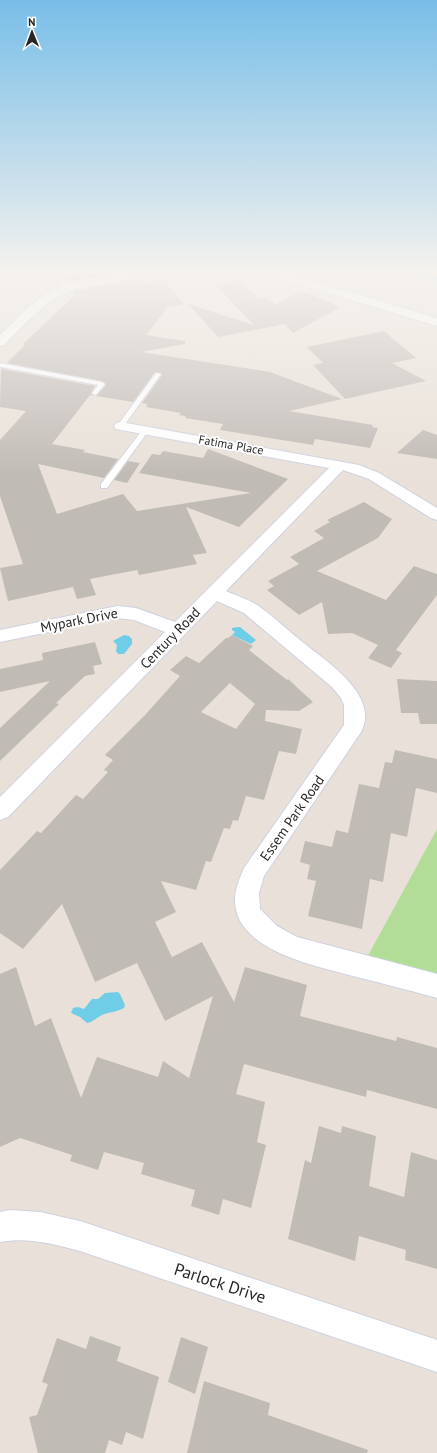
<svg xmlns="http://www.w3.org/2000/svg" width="437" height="1453" font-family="'PT Sans',sans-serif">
	<rect width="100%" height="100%" fill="#e9e1d9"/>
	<path fill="#b2dd97" d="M437 829V982L364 963Z"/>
	<g fill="#70cde7">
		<path d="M239 627H240L256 640 251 644 232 635 235 632 232 630V628Z"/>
		<path d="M124 635 129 636 132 639V644L124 654H118L116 651 117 645 113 641Z"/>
		<path d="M118 992 120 994 125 1005 124 1008C117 1012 109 1012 102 1015 96 1018 93 1022 87 1023L80 1017 71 1013 73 1008 78 1007 84 1009 92 999H98L105 993Z"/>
	</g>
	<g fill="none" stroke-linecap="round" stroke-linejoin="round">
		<path stroke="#70cde7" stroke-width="4.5" d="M417 273 437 279"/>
	</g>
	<g fill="#c1bbb6" fill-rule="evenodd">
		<path d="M59 273H117L69 281Z"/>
		<path d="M143 279V284L165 281 184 304 168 307 146 335 185 341V344L141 352 270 372 342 399 289 411 373 425 372 427 378 428 370 448 315 439 313 445 220 430 223 424 185 418 186 416 179 415 181 413 146 407 148 404 142 403 162 375 161 373 155 372 133 402 96 396 106 385 102 381 7 363 25 345 23 344 75 295 73 291Z"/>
		<path d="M241 281 259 299 267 297 275 305 301 291 337 305 334 306 339 308 293 333 285 324 218 337 188 304 254 325 215 285Z"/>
		<path d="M384 331 416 358 392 363 426 381 345 399 313 365 323 363 307 347Z"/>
		<path d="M1 369 95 386 91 393 93 396 90 395 52 444 85 450 83 452 118 459 104 478 38 464 57 514 123 494 137 511 251 493 139 473 152 454 160 455 163 451 203 458 208 449 288 479 239 527 186 507 207 553 193 555 197 564 139 575 137 570 90 579 96 595 77 599 73 587 8 601 0 568 23 564 0 496V440L26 411 0 407Z"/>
		<path d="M423 430 437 435V459L397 453Z"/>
		<path d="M128 461 140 463 127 483 114 480Z"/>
		<path d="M364 502 392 519 378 538 317 571 386 600 414 566 437 574V595L396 650 402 653 391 668 368 658 378 645 352 633 328 634 322 602 299 615 267 590 274 586 268 581 299 564 290 557 324 538 314 531 330 522 327 520Z"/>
		<path d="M232 635 253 646 249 650 287 680 288 679 313 702 299 711 266 710 265 721 302 729 296 754 279 751 264 800 246 796 238 821 233 820 230 829 224 828 211 862 206 861 196 890 161 881 176 912 155 922 172 957 202 942 234 1002 245 967 307 985 300 1016 396 1041 397 1037 437 1048V1109L367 1090 366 1097 244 1064 236 1094 265 1102 257 1142 266 1145 251 1208 223 1199 219 1215 191 1206 195 1190 141 1174 144 1163 104 1152 98 1170 70 1161 72 1155 20 1138 0 1147V974L16 967 35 1026 51 1018 81 1098 97 1057 158 1077 163 1061 189 1078 213 996 165 1021 137 963 95 982 62 904 23 949 0 933V870L37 831 41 833 76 795 83 799 108 772 104 770 113 760 105 755 145 715 180 676 170 670 186 656 199 663 226 638H228ZM230 683 255 704 236 729 201 712Z"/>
		<path d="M95 642 102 664 93 666 95 674 85 676 56 703 59 704 0 761V728L50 681 0 692V669L43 660 42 653Z"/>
		<path d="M397 679 437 681V724H420L418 713H401Z"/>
		<path d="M395 750 437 759V793L416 788 407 837 391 833 383 882 370 879 362 929 308 916 316 881 307 879 310 865 300 862 305 841 332 847 336 830 348 833 359 784 379 788 385 762 392 763Z"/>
		<path d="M319 1126 341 1133 342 1126 376 1136 369 1186 404 1197 411 1152 437 1160V1269L405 1260 406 1250 359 1236 355 1261 288 1239 305 1160 311 1163Z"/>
		<path d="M90 1336 121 1347 117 1361 159 1377 143 1439 126 1432 122 1445 109 1440 105 1453H38L29 1417 37 1415 48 1384 42 1382 57 1338 86 1349Z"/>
		<path d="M181 1337 208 1347 195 1394 168 1382Z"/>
		<path d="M204 1381 270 1403 268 1415 368 1450 367 1453H187Z"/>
	</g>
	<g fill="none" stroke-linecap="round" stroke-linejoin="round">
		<defs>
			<g id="service">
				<path d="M47 273H54L74 286 69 287Z"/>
				<path d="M0 363 102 382 105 384 97 394 95 395 92 393 98 385 0 367Z"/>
				<path d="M156 373 161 374 123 427H119L117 426Z"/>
				<path d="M145 428 149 430 107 488H101V484L143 429Z"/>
			</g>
			<g id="minor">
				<path d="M129 273H155L150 276 74 289C45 301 26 323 4 345L0 346V335C20 316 40 292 68 283 87 278 109 276 129 273Z"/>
				<path d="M268 273H285L437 318V326L269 275Z"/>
				<path d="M121 422 359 465 379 473 437 508V520L431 518 369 479 343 470 226 591C236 596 248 599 257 605 272 615 286 629 300 640 324 660 381 695 361 732L264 876 259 893 260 909 277 926 297 937 437 974V998C408 990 378 982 349 975 312 965 232 949 235 897 236 887 240 877 244 868L344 725V705L341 698 332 687 244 613 217 601 8 817 0 820V797L165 632 134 620 117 618 0 642V630L117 606 136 608 175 622 329 468 116 429 114 426 116 423Z"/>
				<path d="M10 1210 40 1212 80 1221 437 1340V1372L80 1251C53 1244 28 1237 0 1242V1212Z"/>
			</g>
		</defs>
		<use href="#service" stroke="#ced2df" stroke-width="2"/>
		<use href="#minor" stroke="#ced2df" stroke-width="2"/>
		<use href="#service" fill="#fff" fill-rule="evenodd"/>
		<use href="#minor" fill="#fff" fill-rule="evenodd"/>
	</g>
	<linearGradient id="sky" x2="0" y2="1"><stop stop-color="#78bee8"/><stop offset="0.57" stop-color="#f5f2ee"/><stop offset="1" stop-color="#f5f2ee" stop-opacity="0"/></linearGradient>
	<rect width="437" height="477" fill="url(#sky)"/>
	<g text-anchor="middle" stroke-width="4" stroke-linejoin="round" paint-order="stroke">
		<g font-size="12" fill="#272727" stroke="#fff">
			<text transform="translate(231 445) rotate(10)" y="4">Fatima Place</text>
		</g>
		<g font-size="14" fill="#272727" stroke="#fff">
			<text transform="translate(79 620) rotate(-11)" y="5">Mypark Drive</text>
			<text transform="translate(170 638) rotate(-46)" y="5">Century Road</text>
			<text transform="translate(292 818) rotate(-55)" y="5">Essem Park Road</text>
		</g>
		<g font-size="17" fill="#272727" stroke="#fff">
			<text transform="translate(220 1283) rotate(18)" y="6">Parlock Drive</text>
		</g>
	</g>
	<g transform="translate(32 32) rotate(359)" stroke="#ffffff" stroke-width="3" paint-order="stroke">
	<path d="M0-3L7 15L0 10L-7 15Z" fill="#272727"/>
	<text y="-6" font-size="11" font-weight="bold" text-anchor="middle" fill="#272727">N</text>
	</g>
</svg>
